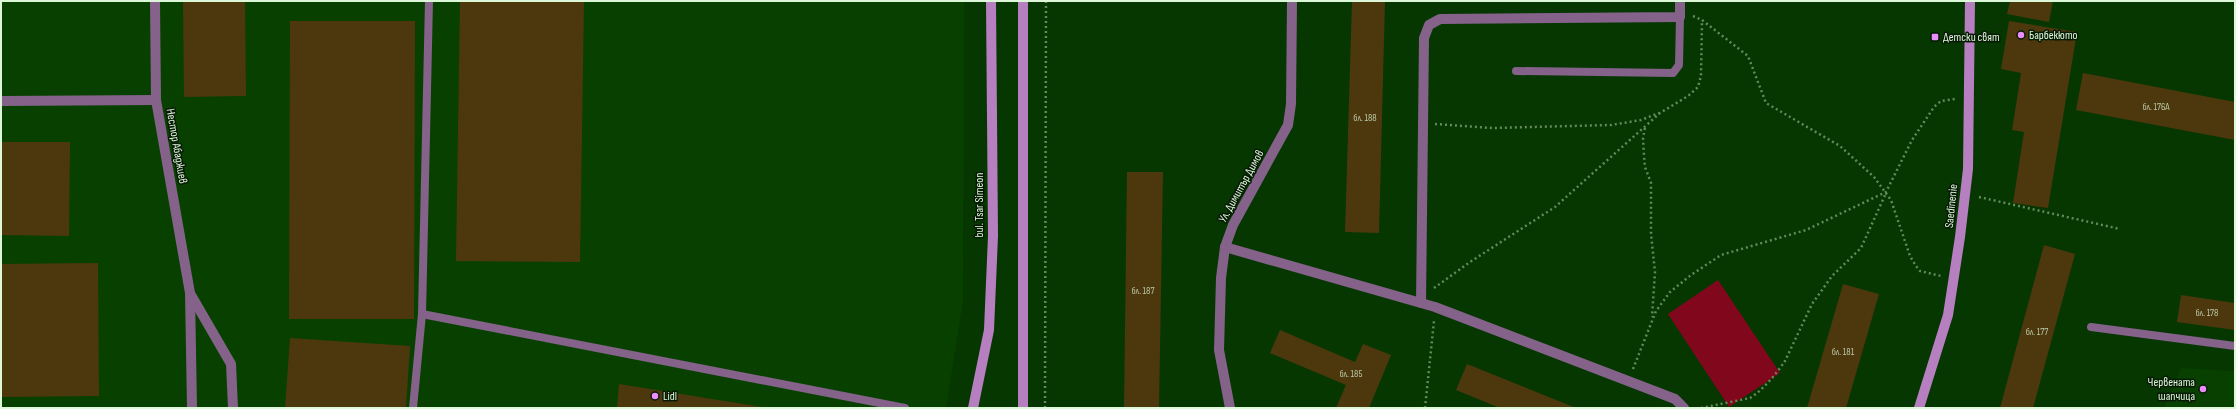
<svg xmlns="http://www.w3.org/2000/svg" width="2236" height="409" font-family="'Sofia Sans Condensed',sans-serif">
	<rect width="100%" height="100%" fill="#063700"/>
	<g fill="#084000">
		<path d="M1 1H964L963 301 946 408H1Z"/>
		<path d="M2181 368 2235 371V408H2164Z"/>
	</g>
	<path fill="#81071d" d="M1718 280 1780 373 1729 407 1668 314Z"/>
	<g fill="#4d380d">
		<path d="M183 1H245L246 96 184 97Z"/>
		<path d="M460 1H584L580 262 456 261Z"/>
		<path d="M1352 1H1385L1379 233 1345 232Z"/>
		<path d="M2010 1H2053L2049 22 2007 14Z"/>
		<path d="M290 21H415L414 319H289Z"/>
		<path d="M2009 21 2077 32 2048 208 2013 203 2024 132 2012 130 2021 73 2001 69Z"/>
		<path d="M2083 73 2235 102V140L2076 110Z"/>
		<path d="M1 142H70L69 236 1 235Z"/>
		<path d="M1127 172H1163L1159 408H1124Z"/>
		<path d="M2044 245 2075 254 2033 408H2000Z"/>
		<path d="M98 263 99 396 1 397V264Z"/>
		<path d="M1843 284 1879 294 1846 408H1807Z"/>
		<path d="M2181 295 2235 303V330L2177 322Z"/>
		<path d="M1280 330 1355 362 1363 344 1391 355 1369 408H1336L1346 385 1270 353Z"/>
		<path d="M290 338 410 346 406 408H285Z"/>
		<path d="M1467 364 1576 408H1500L1456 390Z"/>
		<path d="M619 384 762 407V408H617Z"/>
	</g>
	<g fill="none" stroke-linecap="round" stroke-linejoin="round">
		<g stroke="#638a5d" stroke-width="2.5" stroke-dasharray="2 3" stroke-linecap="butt">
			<path d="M1693 16 1702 20 1748 56 1766 103 1840 146 1874 177 1891 200 1910 256 1916 266 1920 271 1941 276"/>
			<path d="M1435 124 1492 128 1611 125 1641 120 1659 113"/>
			<path d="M1645 128 1643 138 1644 156 1645 167 1651 183V234L1655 272 1652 317"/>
			<path d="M1979 197 2120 229"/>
			<path d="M1434 288 1470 262 1555 207 1660 113 1688 96 1698 87 1701 76 1702 20"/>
			<path d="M1633 369 1656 311 1670 292 1691 275 1721 255 1806 230 1886 192 1912 140 1934 107 1941 101 1955 99"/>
			<path d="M1045 408 1046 1"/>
			<path d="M1425 408 1434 321"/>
			<path d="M1701 408 1750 398C1762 391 1777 373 1785 361L1812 304 1832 276 1861 248 1886 193"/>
		</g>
		<g stroke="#84628a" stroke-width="8">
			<path d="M1516 71 1673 73 1679 65 1680 17"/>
			<path d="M422 314 905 408"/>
			<path d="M2091 327 2235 346"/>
			<path d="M413 408 422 314 429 1"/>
		</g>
		<g stroke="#84628a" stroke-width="10">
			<path d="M155 1 156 100 190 293 192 408"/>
			<path d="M1 101 156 100"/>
			<path d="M1225 247 1435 307 1675 399 1684 408"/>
			<path d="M191 295 231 364 233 408"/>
			<path d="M1421 303 1424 38 1429 25 1440 19 1680 17V1"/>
			<path d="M1230 408 1219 350 1221 278 1225 247 1233 225 1288 125 1291 104 1292 1"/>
		</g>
		<g stroke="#b680c0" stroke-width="10">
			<path d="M1023 1V408"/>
			<path d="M973 408 989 330 993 236 991 1"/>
			<path d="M1919 408 1948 315 1960 237 1968 169 1970 1"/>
		</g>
	</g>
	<g fill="#eb8dfc" stroke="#071a05" stroke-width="1.5">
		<circle cx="2021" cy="35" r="4"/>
		<rect x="1931" y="33" width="8" height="8" rx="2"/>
		<circle cx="2203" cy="389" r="4"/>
		<circle cx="655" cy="396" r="4"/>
	</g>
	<g text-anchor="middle" stroke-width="3" stroke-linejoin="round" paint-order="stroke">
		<g font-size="10" fill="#b9c7a6">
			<text x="2156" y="110">бл. 176А</text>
			<text x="1365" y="121">бл. 188</text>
			<text x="1143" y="294">бл. 187</text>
			<text x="2207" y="316">бл. 178</text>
			<text x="2037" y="335">бл. 177</text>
			<text x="1843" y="355">бл. 181</text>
			<text x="1351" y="377">бл. 185</text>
		</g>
		<g font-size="12" fill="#ddf7d9" stroke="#071a05" text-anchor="start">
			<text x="2029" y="39">Барбекюто</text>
			<text x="1943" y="41">Детски свят</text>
			<text x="2195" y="386" text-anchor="end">Червената<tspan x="2195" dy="14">шапчица</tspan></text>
			<text x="663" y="400">Lidl</text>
		</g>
		<g font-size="12" fill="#ddf7d9" stroke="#071a05">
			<text transform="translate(177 146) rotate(80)" y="4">Нестор Абаджиев</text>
			<text transform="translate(1241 186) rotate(-61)" y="4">Ул. Димитър Димов</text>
			<text transform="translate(979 205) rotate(-90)" y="4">bul. Tsar Simeon</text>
			<text transform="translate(1951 206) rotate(-84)" y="4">Saedinenie</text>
		</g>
	</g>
	<rect width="2236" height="409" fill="none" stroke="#ddf7d9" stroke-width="4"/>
</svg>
